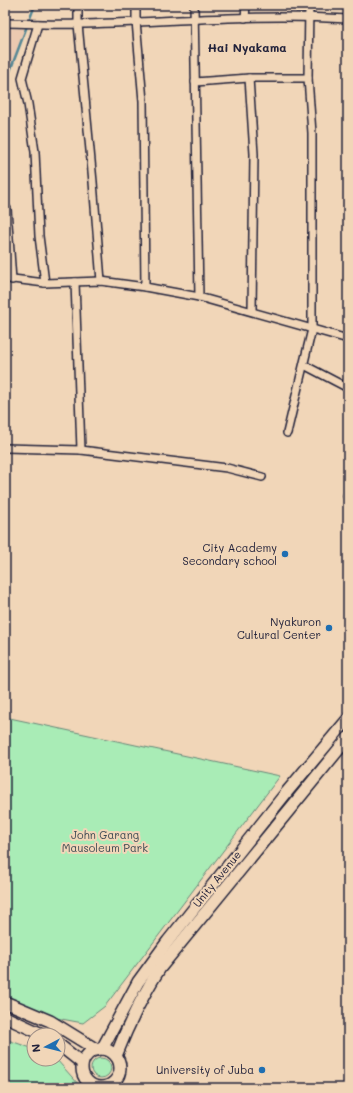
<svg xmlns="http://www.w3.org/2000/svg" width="353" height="1093" font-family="Mali,sans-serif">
	<rect width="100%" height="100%" fill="#f1d6b8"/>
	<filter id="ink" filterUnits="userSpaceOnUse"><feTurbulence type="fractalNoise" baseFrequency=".025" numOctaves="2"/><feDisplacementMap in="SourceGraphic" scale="8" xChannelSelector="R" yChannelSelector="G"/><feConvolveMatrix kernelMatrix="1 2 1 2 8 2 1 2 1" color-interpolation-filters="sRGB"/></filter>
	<g filter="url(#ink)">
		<path fill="#ecc9b0" d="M5 29H27L5 86Z"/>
		<g fill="#a9ecb6" stroke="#668778">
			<path d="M5 717 280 776 105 1006 83 1023 56 1018 5 1001Z"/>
			<path d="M5 1039 34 1049V1059H56L80 1086 78 1088H5Z"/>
			<circle cx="101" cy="1068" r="10"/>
		</g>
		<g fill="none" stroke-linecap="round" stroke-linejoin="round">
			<path stroke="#568795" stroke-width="2.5" d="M5 84 35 5"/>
			<defs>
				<g id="street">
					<path d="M78 5V24L93 182 101 281"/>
					<path d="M136 5V21L143 101 145 287"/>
					<path d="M194 5 199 297"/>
					<path d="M245 18 246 5"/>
					<path d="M5 23C29 23 54 25 78 24 168 22 258 13 348 19"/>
					<path d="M38 24 22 78 28 104 35 152 39 236 45 283"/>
					<path d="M249 78 254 154 252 311"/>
					<path d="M195 82 249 78H308"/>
					<path d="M7 209 12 280"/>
					<path d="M5 278 45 283 101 281 145 287 199 297 348 339"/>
					<path d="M75 282 81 450"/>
					<path d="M304 365 348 388"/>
					<path d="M287 433 312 329V133L308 78 309 5"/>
					<path d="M5 448 81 450 227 468 262 477"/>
					<path d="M347 496 348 494"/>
				</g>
				<g id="primary">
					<path d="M5 1002 50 1021 97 1050"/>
					<path d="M5 1017 44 1035"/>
					<path d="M58 1044 82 1063"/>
					<circle cx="101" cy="1068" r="19"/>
					<path d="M102 1049 138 982 168 941 286 793 348 719"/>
					<path d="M116 1056C128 1025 142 996 160 968L348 738"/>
				</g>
			</defs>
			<use href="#street" stroke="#22223b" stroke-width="10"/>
			<use href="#primary" stroke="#22223b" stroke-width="14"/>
			<use href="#street" stroke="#f1d6b8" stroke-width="7"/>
			<use href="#primary" stroke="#f1d6b8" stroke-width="11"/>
		</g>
	</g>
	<g fill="#1f6fb2" stroke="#f1d6b8" stroke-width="1.5">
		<circle cx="285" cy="554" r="4"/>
		<circle cx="329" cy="628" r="4"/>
		<circle cx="262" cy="1070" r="4"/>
	</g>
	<g text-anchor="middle" stroke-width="4" stroke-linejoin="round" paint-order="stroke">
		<g font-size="11" fill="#22223b" stroke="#f1d6b8" text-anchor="end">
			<text x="277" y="552">City Academy<tspan x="277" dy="13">Secondary school</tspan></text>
			<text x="321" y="626">Nyakuron<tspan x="321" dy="13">Cultural Center</tspan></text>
			<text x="254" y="1074">University of Juba</text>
		</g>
		<g font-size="11" fill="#3d4a54" stroke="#f1d6b8">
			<text x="105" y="839">John Garang<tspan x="105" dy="13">Mausoleum Park</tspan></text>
		</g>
		<g font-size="11" fill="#22223b" stroke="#f1d6b8">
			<text transform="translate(217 879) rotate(-51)" y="4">Unity Avenue</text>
		</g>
		<g font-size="12" font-weight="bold" fill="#22223b" stroke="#f1d6b8">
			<text x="247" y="52">Hai Nyakama</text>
		</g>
	</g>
	<rect width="353" height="1093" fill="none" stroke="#f1d6b8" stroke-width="20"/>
	<rect x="10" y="10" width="333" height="1073" fill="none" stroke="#22223b" stroke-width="1.5" filter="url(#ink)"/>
	<g transform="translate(46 1047) rotate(263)"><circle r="19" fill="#f1d6b8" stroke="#9e8e86"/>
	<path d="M0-3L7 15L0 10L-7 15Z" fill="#1f6fb2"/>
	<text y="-6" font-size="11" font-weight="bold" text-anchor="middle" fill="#22223b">N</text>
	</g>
</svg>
